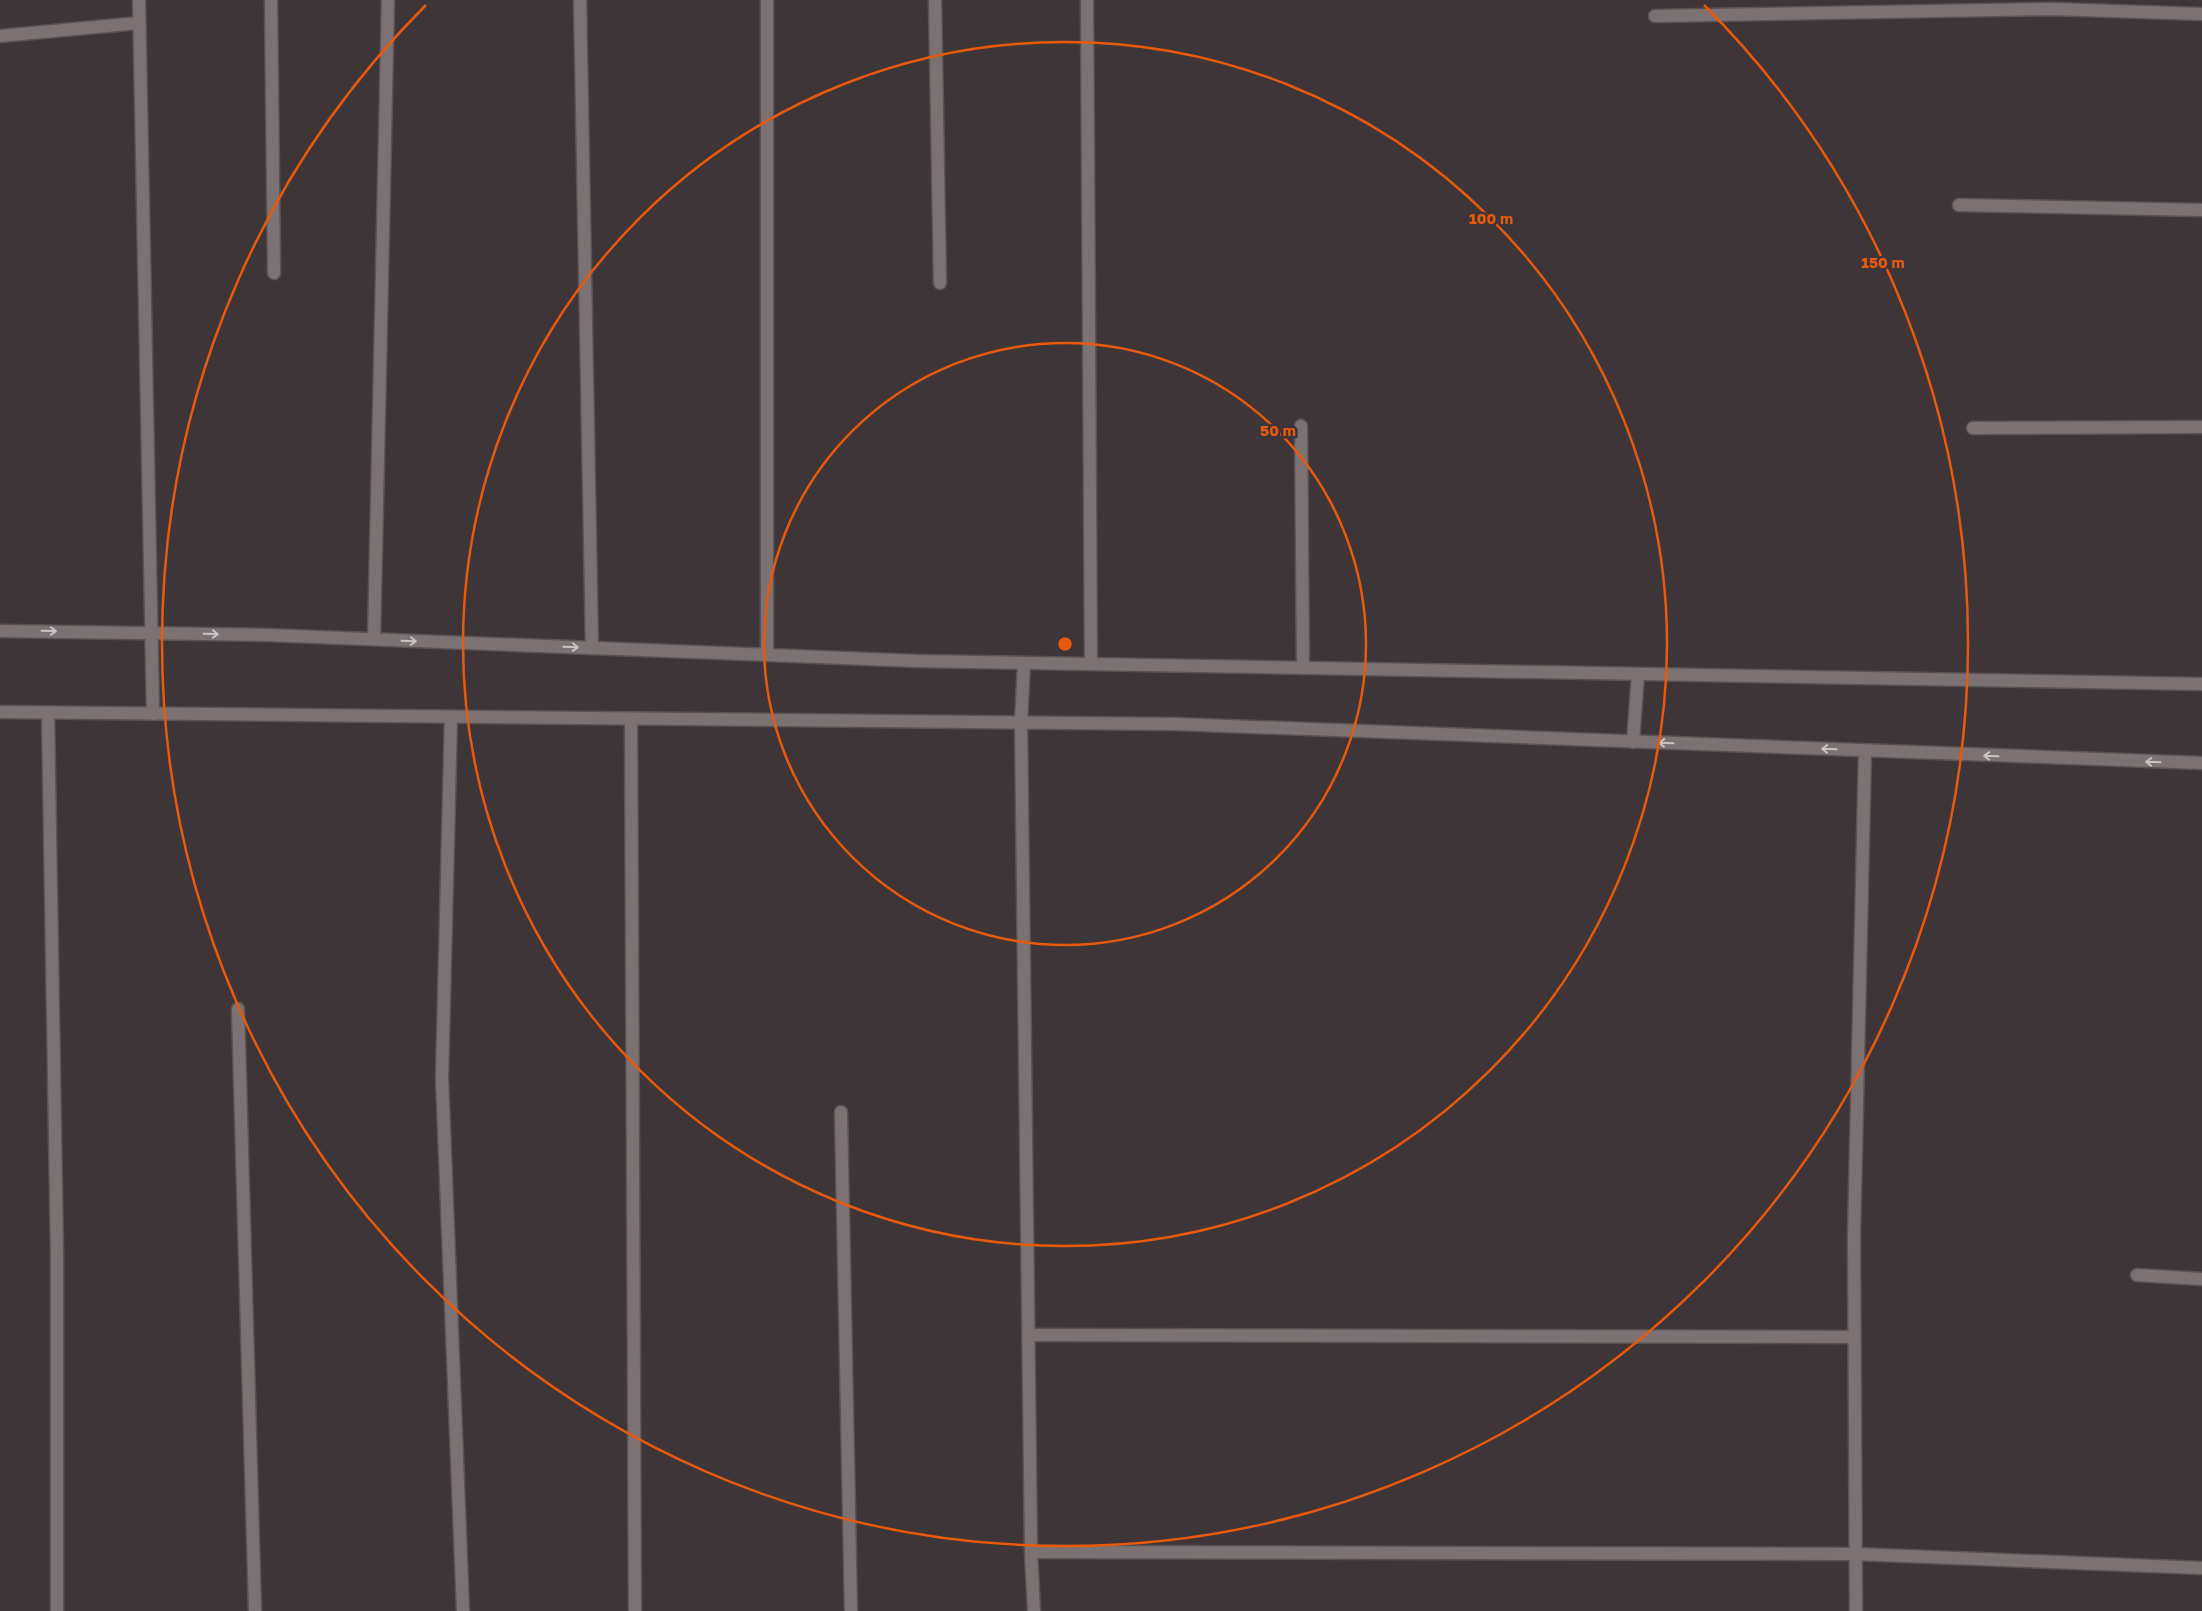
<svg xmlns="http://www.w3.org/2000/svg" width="2202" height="1611" font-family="'Golos Text',sans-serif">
	<rect width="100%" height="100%" fill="#3d3537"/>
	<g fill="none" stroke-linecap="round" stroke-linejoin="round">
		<defs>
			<g id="minor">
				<path d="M139 0 153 714"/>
				<path d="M271 0 274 273"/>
				<path d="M580 0 592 648"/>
				<path d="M935 0 940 283"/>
				<path d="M1087 0 1091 664"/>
				<path d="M1655 16 2053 9 2202 14"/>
				<path d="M0 36 139 23"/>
				<path d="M1959 205 2202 210"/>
				<path d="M1301 426 1303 668"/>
				<path d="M1973 428 2202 427"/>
				<path d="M0 631 267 635 918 661 2202 684"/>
				<path d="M374 639 388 0"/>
				<path d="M767 655V0"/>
				<path d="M1024 663 1021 723 1031 1552 1034 1611"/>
				<path d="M0 712 1175 724 2202 763"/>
				<path d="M48 713 57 1254V1611"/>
				<path d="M451 717 442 1078 463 1611"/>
				<path d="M631 719 635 1611"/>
				<path d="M1633 742 1638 674"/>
				<path d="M238 1009 255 1611"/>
				<path d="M841 1112 851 1611"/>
				<path d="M2137 1275 2202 1279"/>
				<path d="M1030 1335 1854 1337"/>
				<path d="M1031 1552 1856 1554 2202 1568"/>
				<path d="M1856 1611 1854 1236 1865 751"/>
			</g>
		</defs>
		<use href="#minor" stroke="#5a5354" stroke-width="15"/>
		<use href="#minor" stroke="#7c7274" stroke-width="12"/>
	</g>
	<defs><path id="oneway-shaft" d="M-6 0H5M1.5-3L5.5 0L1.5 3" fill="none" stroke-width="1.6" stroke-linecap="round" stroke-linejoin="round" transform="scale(1.25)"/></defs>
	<g stroke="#cac3c4">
		<use href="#oneway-shaft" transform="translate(49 631) rotate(1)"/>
		<use href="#oneway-shaft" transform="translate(211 634) rotate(1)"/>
		<use href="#oneway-shaft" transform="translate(409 641) rotate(2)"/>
		<use href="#oneway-shaft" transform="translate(571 647) rotate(2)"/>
		<use href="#oneway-shaft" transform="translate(1666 743) rotate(-178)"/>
		<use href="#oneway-shaft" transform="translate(1829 749) rotate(-178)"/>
		<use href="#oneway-shaft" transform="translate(1991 756) rotate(-178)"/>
		<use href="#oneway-shaft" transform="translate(2153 762) rotate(-178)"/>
	</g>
	<g fill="none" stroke="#e8590c" stroke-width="2.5">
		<circle cx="1065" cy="644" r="301"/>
		<circle cx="1065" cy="644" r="602"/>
		<path d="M1704 5A903 903 0 1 1 426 5"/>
	</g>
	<circle cx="1065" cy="644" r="8" fill="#e8590c" stroke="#3d3537" stroke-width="2.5"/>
	<g font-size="15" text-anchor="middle" font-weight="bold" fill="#e8590c" stroke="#3d3537" stroke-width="5" stroke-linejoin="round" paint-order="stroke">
		<text x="1491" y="224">100 m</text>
		<text x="1883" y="268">150 m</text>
		<text x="1278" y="436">50 m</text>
	</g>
</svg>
